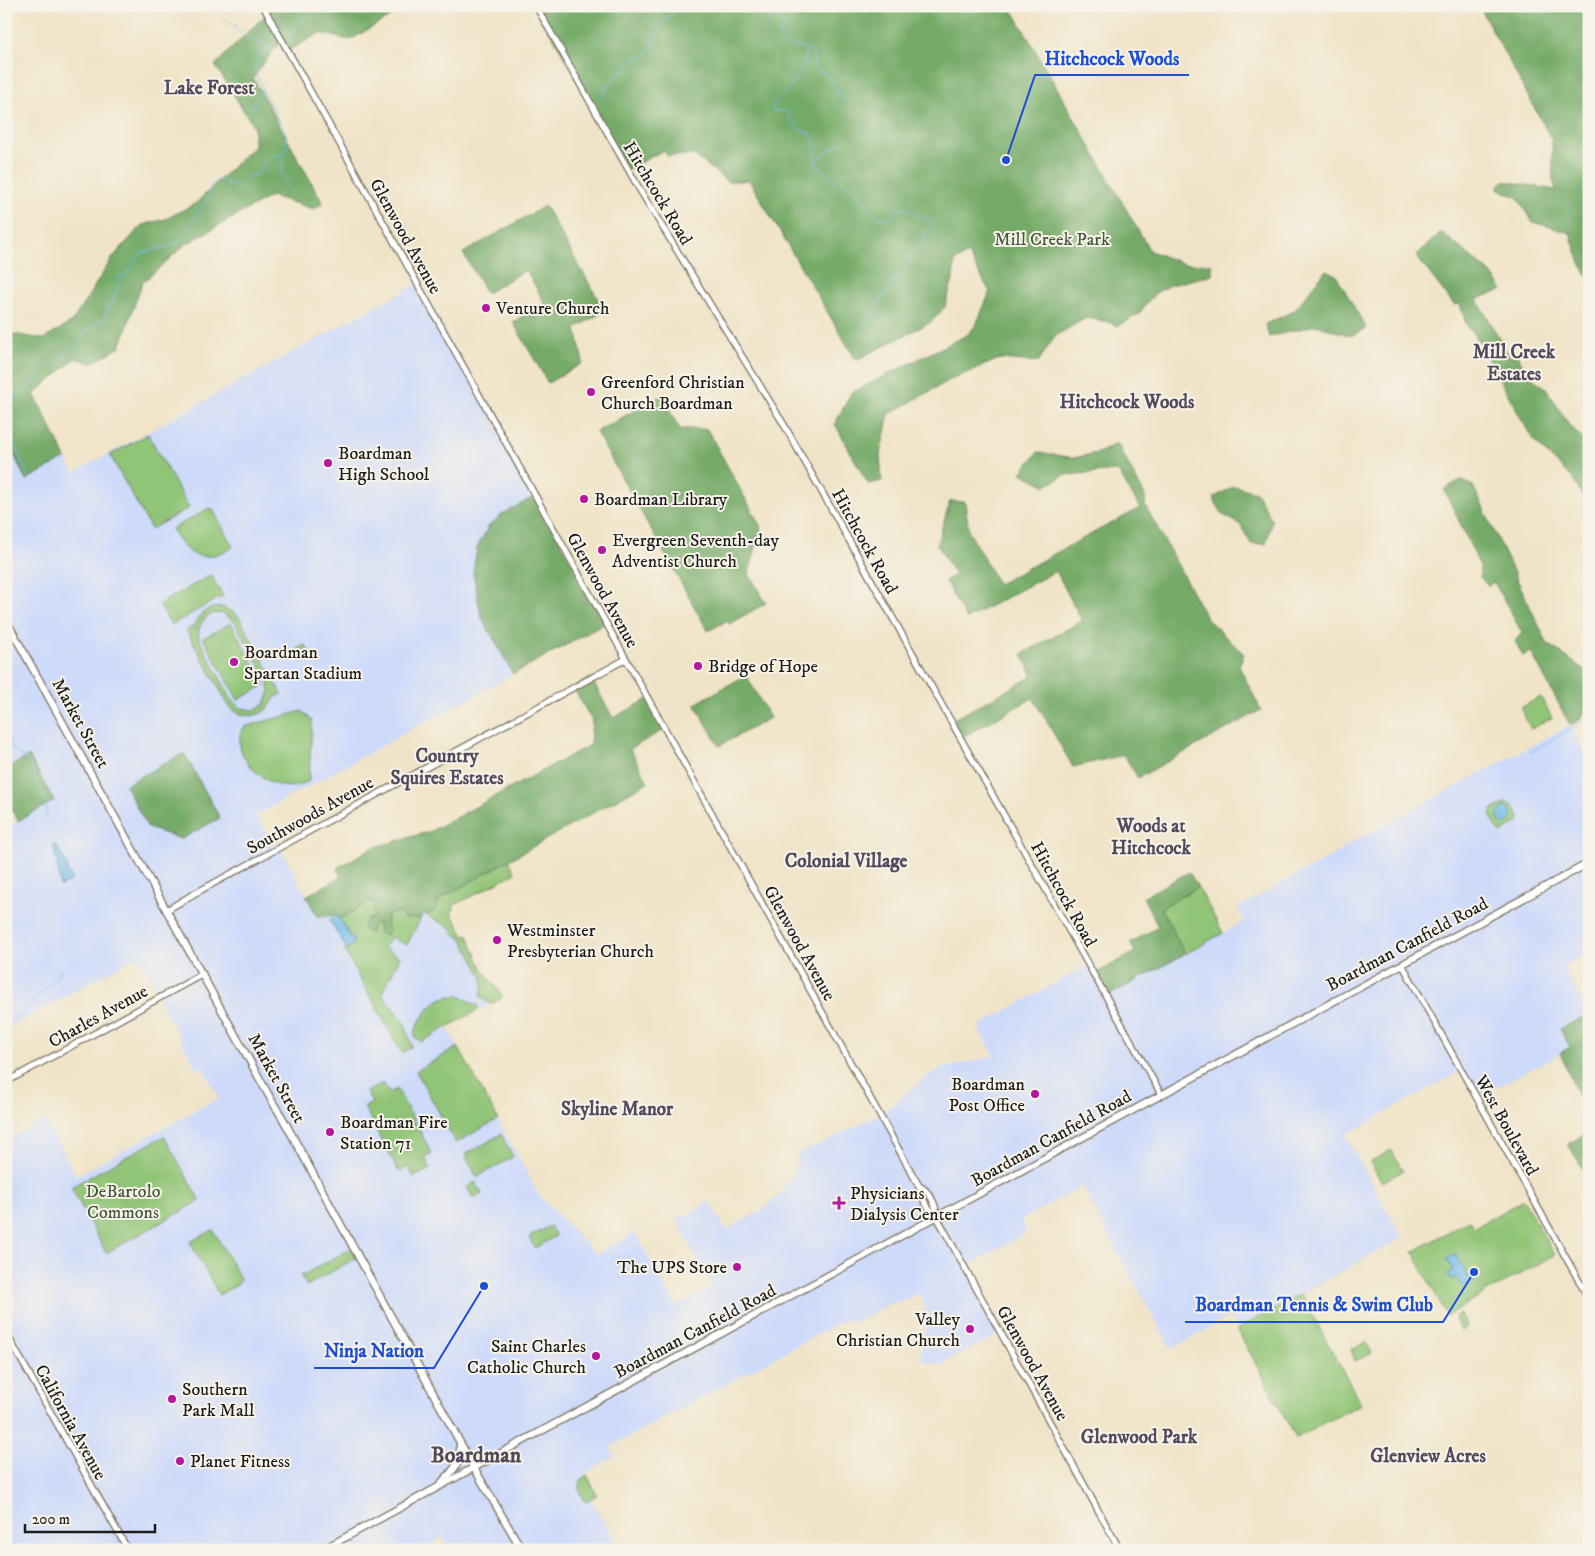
<svg xmlns="http://www.w3.org/2000/svg" width="1595" height="1556" font-family="'IM FELL DW Pica',serif">
	<rect width="100%" height="100%" fill="#f7f3e8"/>
	<filter id="ink" filterUnits="userSpaceOnUse"><feTurbulence type="fractalNoise" baseFrequency=".02" numOctaves="2"/><feDisplacementMap in="SourceGraphic" scale="10" xChannelSelector="R" yChannelSelector="G"/><feConvolveMatrix kernelMatrix="1 2 1 2 8 2 1 2 1" color-interpolation-filters="sRGB"/></filter>
	<filter id="wash" filterUnits="userSpaceOnUse"><feTurbulence type="fractalNoise" baseFrequency=".0096" numOctaves="4" result="noise"/><feDisplacementMap in="SourceGraphic" scale="20" xChannelSelector="R" yChannelSelector="G"/><feGaussianBlur stdDeviation="1.12" result="paint"/><feColorMatrix in="noise" values="0 0 0 0 0 0 0 0 0 0 0 0 0 0 0 0 0 1.4 0 .05"/><feComposite in="paint" operator="in"/></filter>
	<g filter="url(#wash)">
		<rect width="100%" height="100%" fill="#f0e4c8"/>
		<path fill="#cedafa" d="M417 284 535 496 503 514 477 548 473 573 481 616 513 674 256 815 275 849 280 847 318 917 440 899 496 1001 447 1027 538 1194 596 1254 635 1232 676 1306 713 1287 676 1220 710 1202 726 1230 761 1211 777 1197 792 1177 800 1152 820 1145 885 1111 927 1077 940 1069 987 1058 994 1055 978 1026 1088 965 1106 997 1245 921 1238 908 1342 850 1341 848 1570 725 1589 759V952L1563 967 1589 1014 1560 1029 1571 1048 1476 1098 1461 1071 1345 1135 1402 1238 1237 1329 1230 1317 1171 1349 1082 1187 1021 1220 1027 1233 965 1267 1001 1333 940 1365 920 1359 925 1329 924 1307 920 1294 885 1306 852 1324 848 1318 610 1447 615 1456 585 1473 597 1495 591 1499 620 1550H448L442 1538 421 1550H12L6 1543V1141L45 1119 76 1176 219 1098 202 1067 197 1069 158 999 161 997 137 956 6 1029V828L54 801 29 757 6 769V448L8 447 13 453 26 480 66 458 74 473Z"/>
		<g fill="#90c476" stroke="#567049" fill-rule="evenodd">
			<path d="M148 434 189 508 151 529 110 455Z"/>
			<path d="M209 508 213 510 233 547C204 563 187 559 172 529Z"/>
			<path d="M211 575 223 596 171 625 159 604Z"/>
			<path d="M222 607 233 612 239 617 282 694 277 697 276 695C269 716 245 723 229 706L187 631 188 629 192 627 193 628C197 614 207 607 222 607ZM215 613 224 614 234 621 268 680 270 692 265 704 254 710 241 708 232 700 201 643C195 630 201 617 215 613Z"/>
			<path d="M231 623 265 685 238 700 203 638Z"/>
			<path d="M305 645 312 656 304 661 297 649Z"/>
			<path d="M1541 697 1552 718 1531 729 1520 708Z"/>
			<path d="M302 711 312 720 309 781C300 785 293 788 283 786 259 782 228 751 244 727Z"/>
			<path d="M1506 803C1515 804 1517 812 1520 821L1501 833 1498 830 1490 815 1492 810Z"/>
			<path d="M509 860 515 873 453 906 454 910 451 912 464 936 468 935 482 968 501 994 502 998 490 1004 480 996 483 987 482 976 463 940 452 932 453 929 426 915 434 911 440 899Z"/>
			<path d="M1198 887 1223 933 1185 954 1160 908Z"/>
			<path d="M371 901 377 903 375 915 373 918 368 919 366 923 372 927 376 923H379L378 925 386 923 388 914 397 913 398 912 403 914 404 919 421 918 407 945 391 937 384 948 400 957 382 994 405 1024 412 1047 402 1053 344 950 351 947 339 917H343Z"/>
			<path d="M457 995 477 1005 478 1010 421 1042C419 1040 416 1039 415 1037 411 1030 431 1004 437 1001 443 997 450 997 457 995Z"/>
			<path d="M458 1047 498 1119 456 1143 416 1071Z"/>
			<path d="M383 1083 389 1093 397 1089 432 1154 425 1158 430 1169 414 1177 408 1167 399 1172 364 1107 372 1103 366 1092Z"/>
			<path d="M501 1134 513 1157 477 1177 465 1155Z"/>
			<path d="M164 1136 200 1201 106 1253 71 1187Z"/>
			<path d="M1391 1150 1403 1171 1382 1182 1370 1162Z"/>
			<path d="M475 1182 482 1194 473 1198 467 1187Z"/>
			<path d="M1523 1200 1555 1255 1485 1293 1483 1295 1447 1316 1413 1252 1469 1220 1474 1228Z"/>
			<path d="M550 1226 556 1236 535 1248 529 1237Z"/>
			<path d="M213 1230 241 1280 238 1284 219 1295 190 1242Z"/>
			<path d="M354 1247 359 1256 307 1286 301 1276Z"/>
			<path d="M1301 1294 1361 1404 1296 1438 1237 1329Z"/>
			<path d="M1460 1314 1467 1327 1461 1331 1454 1317Z"/>
			<path d="M1366 1342 1372 1353 1355 1361 1351 1349Z"/>
			<path d="M587 1475 597 1495 585 1502 579 1490 581 1480Z"/>
		</g>
		<g fill="#74aa67" stroke="#486342">
			<path d="M280 6H405L403 9 350 40 320 33 288 51 281 40 253 78 323 203 314 209 271 196 186 244 142 283 120 347 92 363 76 358 34 394 66 458 26 480 13 453 6 444V333L44 339 72 322 113 257 142 225 166 219 196 203 254 146V127L215 65 267 13Z"/>
			<path d="M536 6H1014L1013 11 1150 251 1184 264H1212V275L1170 285 1157 292 1149 300 1139 314 1117 326 1108 322 1086 318 1055 336 1038 362 999 359 952 379 889 414 880 455 882 481 868 484 835 424 851 393 967 335 976 325 990 292 968 254 955 261 953 280 945 307 931 322 856 360 749 180 728 182 694 155 667 156 664 150 627 170Z"/>
			<path d="M1479 6H1589V279L1579 261 1570 233 1533 222 1518 198 1497 188 1503 181 1556 190 1553 180 1552 140Z"/>
			<path d="M545 206 605 311 576 328 583 363 548 383 513 322 545 303 526 270 486 293 463 253Z"/>
			<path d="M1441 232 1490 272 1503 290 1477 299 1510 357 1517 354 1527 374 1547 389 1569 425 1589 446V507L1573 479 1533 440 1479 342 1466 324 1460 304 1454 305 1416 256Z"/>
			<path d="M1326 270 1336 275 1366 328 1351 336 1316 325 1269 337 1265 324 1294 311Z"/>
			<path d="M661 396 680 429H707L761 527 749 574 766 603 729 624 727 621 708 631 596 432Z"/>
			<path d="M1117 443 1145 496V505L1207 619 1244 654 1239 666 1261 710 1138 778 1124 755 1073 767 1033 698 960 738 950 721 1033 676 1022 654 1082 621 1056 571 966 619 945 581 955 575 937 544 950 501 965 502 969 532 998 584 1140 508 1118 471 1065 475 1046 486 1021 473 1038 452 1074 458 1101 452Z"/>
			<path d="M1461 480 1473 486 1547 643 1589 673V709L1582 716 1581 719 1570 725 1531 652 1523 656 1515 641 1522 633 1494 582 1488 586 1480 577V566L1444 489Z"/>
			<path d="M1234 486 1256 492 1272 520 1266 544H1251L1240 524 1223 515 1213 498Z"/>
			<path d="M535 496 606 623 513 674 481 616 473 573 477 548 488 527 503 514Z"/>
			<path d="M746 675 770 718 719 746 695 704Z"/>
			<path d="M591 678 613 718 648 699 665 729 630 749 648 782 440 899 434 911 426 915 423 914 421 918 404 919 403 914 399 912 397 913 388 914 386 923 389 930 386 935 379 933 378 923H376L372 927 371 933 366 932 363 926 368 919 373 918 375 915 373 909 376 904 371 901 343 917H339L337 915 318 917 306 896 341 877 337 868 372 848 431 831 590 745 592 721 573 687Z"/>
			<path d="M184 753 220 818 181 839 148 828 125 785Z"/>
			<path d="M29 756 54 801 18 821 6 799V769Z"/>
			<path d="M1189 872 1198 887 1161 908 1185 954 1106 997 1093 975 1135 952 1130 943 1158 927 1143 897Z"/>
			<path d="M1589 1014V1121L1560 1053 1570 1047 1560 1029Z"/>
			<path d="M1589 1132V1179L1568 1144Z"/>
		</g>
		<g fill="#6ebbe7" stroke="#456c82">
			<path d="M1504 807 1508 808 1511 814 1512 819 1509 822 1501 824 1497 814Z"/>
			<path d="M55 844 67 864 68 873 72 878 69 882 60 886 57 860 53 846Z"/>
			<path d="M337 915 354 942 351 947 347 949 329 920Z"/>
			<path d="M1456 1254 1468 1277 1474 1275 1477 1280 1463 1287 1457 1277 1451 1280 1448 1273 1453 1270 1447 1259Z"/>
		</g>
		<g fill="none" stroke-linecap="round" stroke-linejoin="round">
			<g stroke="#6ebbe7" stroke-width="1">
				<path d="M762 6 763 12 777 16 784 24V27L779 33C784 53 801 43 811 52 816 57 813 62 815 67 817 73 824 72 828 76 832 80 834 87 838 92 842 98 847 101 852 106"/>
				<path d="M225 18 232 25 236 26 235 28 238 31 264 46H270"/>
				<path d="M289 40 302 21 310 6"/>
				<path d="M805 49C810 73 785 91 772 106L773 111 785 110 799 130 811 133C817 144 811 156 819 167 828 179 843 181 855 190 862 196 870 210 877 217 889 223 893 214 900 207 910 207 910 212 918 216 923 218 929 219 934 222V224L923 233 922 244 918 252 908 263 882 299 872 317 859 333"/>
				<path d="M601 98 605 91 604 87 611 84 617 74 630 66 637 58 646 55 651 48 659 28 678 6"/>
				<path d="M251 110 263 89"/>
				<path d="M284 152 285 156C284 160 281 164 281 168 282 176 289 184 291 193"/>
				<path d="M815 159 822 156 842 142"/>
				<path d="M6 407 31 386 43 368 69 351 92 326 104 319 109 306 118 291V279L119 277 125 276 136 259 144 252 171 246 180 240 206 201 211 186 213 183 218 180H221L233 187 246 177 257 175 261 171 264 163 267 159 282 153 286 150 287 143 286 134C280 119 254 81 255 67 256 58 264 52 271 46"/>
				<path d="M6 425 28 476"/>
				<path d="M6 645 7 647"/>
				<path d="M6 728 12 749 28 761 34 771 38 788 46 802 47 818"/>
				<path d="M1530 752 1569 730 1582 722"/>
				<path d="M19 1017 57 976 61 969"/>
			</g>
		</g>
	</g>
	<g filter="url(#ink)">
		<g fill="none" stroke-linecap="round" stroke-linejoin="round">
			<defs>
				<g id="tertiary">
					<path d="M263 6 919 1186C921 1198 928 1209 937 1217L1120 1550"/>
					<path d="M536 6 641 192 783 423 1161 1094"/>
					<path d="M167 910 192 895 626 659"/>
					<path d="M1402 964 1589 1299"/>
					<path d="M6 1082 203 974"/>
					<path d="M919 1186C930 1191 936 1205 937 1216"/>
					<path d="M6 1333 128 1550"/>
					<path d="M6 1543 12 1550"/>
				</g>
				<g id="primary">
					<path d="M6 620 273 1103 282 1117 474 1468 522 1550"/>
					<path d="M442 1482C455 1469 461 1463 460 1444"/>
					<path d="M322 1550 1589 863"/>
				</g>
			</defs>
			<use href="#tertiary" stroke="#868072" stroke-width="8"/>
			<use href="#primary" stroke="#868072" stroke-width="9"/>
			<use href="#tertiary" stroke="#fff" stroke-width="5"/>
			<use href="#primary" stroke="#fff" stroke-width="6"/>
		</g>
	</g>
	<g fill="#b5179e" stroke="#f7f3e8" stroke-width="2">
		<circle cx="486" cy="308" r="5"/>
		<circle cx="591" cy="392" r="5"/>
		<circle cx="328" cy="463" r="5"/>
		<circle cx="584" cy="499" r="5"/>
		<circle cx="602" cy="550" r="5"/>
		<circle cx="234" cy="662" r="5"/>
		<circle cx="698" cy="666" r="5"/>
		<circle cx="497" cy="940" r="5"/>
		<circle cx="1035" cy="1094" r="5"/>
		<circle cx="330" cy="1132" r="5"/>
		<path d="M836.5 1195.5h5v5h5v5h-5v5h-5v-5h-5v-5h5z"/>
		<circle cx="737" cy="1267" r="5"/>
		<circle cx="970" cy="1329" r="5"/>
		<circle cx="596" cy="1356" r="5"/>
		<circle cx="172" cy="1399" r="5"/>
		<circle cx="180" cy="1461" r="5"/>
	</g>
	<g text-anchor="middle" stroke-width="4" stroke-linejoin="round" paint-order="stroke">
		<g font-size="18" fill="#1c1c1c" stroke="#f7f3e8">
			<text transform="translate(658 193) rotate(59)" y="6">Hitchcock Road</text>
			<text transform="translate(406 236) rotate(61)" y="6">Glenwood Avenue</text>
			<text transform="translate(865 541) rotate(61)" y="6">Hitchcock Road</text>
			<text transform="translate(603 590) rotate(61)" y="6">Glenwood Avenue</text>
			<text transform="translate(81 723) rotate(61)" y="6">Market Street</text>
			<text transform="translate(310 815) rotate(-29)" y="6">Southwoods Avenue</text>
			<text transform="translate(1064 894) rotate(61)" y="6">Hitchcock Road</text>
			<text transform="translate(800 943) rotate(61)" y="6">Glenwood Avenue</text>
			<text transform="translate(1407 944) rotate(-28)" y="6">Boardman Canfield Road</text>
			<text transform="translate(98 1016) rotate(-29)" y="6">Charles Avenue</text>
			<text transform="translate(277 1078) rotate(61)" y="6">Market Street</text>
			<text transform="translate(1507 1125) rotate(61)" y="6">West Boulevard</text>
			<text transform="translate(1051 1138) rotate(-29)" y="6">Boardman Canfield Road</text>
			<text transform="translate(695 1331) rotate(-28)" y="6">Boardman Canfield Road</text>
			<text transform="translate(1033 1363) rotate(61)" y="6">Glenwood Avenue</text>
			<text transform="translate(71 1422) rotate(61)" y="6">California Avenue</text>
		</g>
		<g font-size="18" fill="#45573c" stroke="#f7f3e8">
			<text x="1052" y="245">Mill Creek Park</text>
			<text x="123" y="1197">DeBartolo<tspan x="123" dy="21">Commons</tspan></text>
		</g>
		<g font-size="18" fill="#1c1c1c" stroke="#f7f3e8" text-anchor="start">
			<text x="496" y="314">Venture Church</text>
			<text x="601" y="388">Greenford Christian<tspan x="601" dy="21">Church Boardman</tspan></text>
			<text x="338" y="459">Boardman<tspan x="338" dy="21">High School</tspan></text>
			<text x="594" y="505">Boardman Library</text>
			<text x="612" y="546">Evergreen Seventh-day<tspan x="612" dy="21">Adventist Church</tspan></text>
			<text x="244" y="658">Boardman<tspan x="244" dy="21">Spartan Stadium</tspan></text>
			<text x="708" y="672">Bridge of Hope</text>
			<text x="507" y="936">Westminster<tspan x="507" dy="21">Presbyterian Church</tspan></text>
			<text x="1025" y="1090" text-anchor="end">Boardman<tspan x="1025" dy="21">Post Office</tspan></text>
			<text x="340" y="1128">Boardman Fire<tspan x="340" dy="21">Station 71</tspan></text>
			<text x="850" y="1199">Physicians<tspan x="850" dy="21">Dialysis Center</tspan></text>
			<text x="727" y="1273" text-anchor="end">The UPS Store</text>
			<text x="960" y="1325" text-anchor="end">Valley<tspan x="960" dy="21">Christian Church</tspan></text>
			<text x="586" y="1352" text-anchor="end">Saint Charles<tspan x="586" dy="21">Catholic Church</tspan></text>
			<text x="182" y="1395">Southern<tspan x="182" dy="21">Park Mall</tspan></text>
			<text x="190" y="1467">Planet Fitness</text>
		</g>
		<g font-size="19" font-weight="bold" fill="#524a5d" stroke="#f7f3e8">
			<text x="209" y="94">Lake Forest</text>
			<text x="1514" y="358">Mill Creek<tspan x="1514" dy="22">Estates</tspan></text>
			<text x="1127" y="408">Hitchcock Woods</text>
			<text x="447" y="762">Country<tspan x="447" dy="22">Squires Estates</tspan></text>
			<text x="1151" y="832">Woods at<tspan x="1151" dy="22">Hitchcock</tspan></text>
			<text x="846" y="867">Colonial Village</text>
			<text x="617" y="1115">Skyline Manor</text>
			<text x="1139" y="1443">Glenwood Park</text>
			<text x="1428" y="1462">Glenview Acres</text>
		</g>
		<g font-size="22" font-weight="bold" fill="#524a5d" stroke="#f7f3e8">
			<text x="476" y="1462">Boardman</text>
		</g>
	</g>
	<path fill="none" stroke="#1d4ed8" stroke-width="2" d="M1006 160L1035 75H1189M1474 1272L1443 1322H1185M484 1286L434 1368H314"/>
	<g fill="#1d4ed8" stroke="#f7f3e8" stroke-width="2">
		<circle cx="1006" cy="160" r="5"/>
		<circle cx="1474" cy="1272" r="5"/>
		<circle cx="484" cy="1286" r="5"/>
	</g>
	<g font-size="19" text-anchor="middle" font-weight="bold" fill="#1d4ed8" stroke="#f7f3e8" stroke-width="4" stroke-linejoin="round" paint-order="stroke">
		<text x="1112" y="65">Hitchcock Woods</text>
		<text x="1314" y="1311">Boardman Tennis &amp; Swim Club</text>
		<text x="374" y="1357">Ninja Nation</text>
	</g>
	<rect width="1595" height="1556" fill="none" stroke="#f7f3e8" stroke-width="25"/>
	<path d="M25 1524v8h130v-8" fill="none" stroke="#1c1c1c" stroke-width="2.5"/>
	<text x="32" y="1524" font-size="15" fill="#1c1c1c" stroke="#f7f3e8" stroke-width="4" paint-order="stroke">200 m</text>
</svg>
